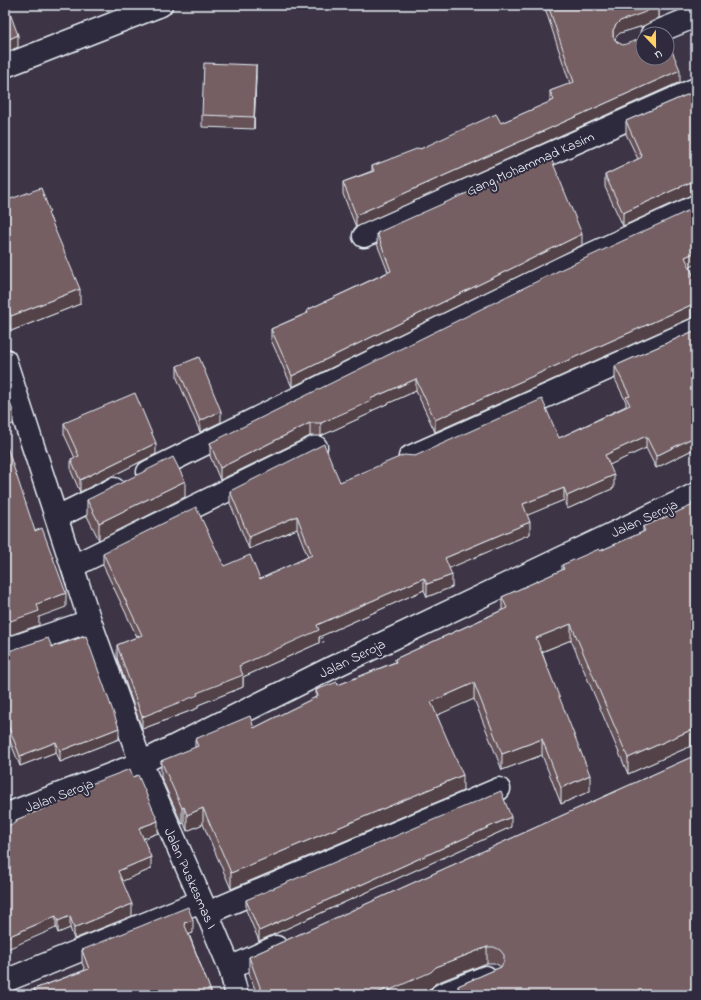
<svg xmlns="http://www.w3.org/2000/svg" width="701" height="1000" font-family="'Indie Flower',sans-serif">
	<rect width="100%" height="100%" fill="#3d3445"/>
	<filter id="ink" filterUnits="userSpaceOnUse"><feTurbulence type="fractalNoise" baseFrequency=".025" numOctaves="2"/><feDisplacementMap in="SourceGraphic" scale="8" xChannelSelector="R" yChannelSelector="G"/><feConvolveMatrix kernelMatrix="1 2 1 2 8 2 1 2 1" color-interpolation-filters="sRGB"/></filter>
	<g filter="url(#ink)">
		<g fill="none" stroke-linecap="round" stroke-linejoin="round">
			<defs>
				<g id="street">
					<path d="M652 34 696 16"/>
					<path d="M5 66 161 5"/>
					<path d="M364 236 696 89"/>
					<path d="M5 360 90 621 141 763 207 913 230 968 237 995"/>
					<path d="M410 457 696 329"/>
					<path d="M148 472 557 270 696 206"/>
					<path d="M57 517 114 489"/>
					<path d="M73 566 316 447"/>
					<path d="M5 650 90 621"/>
					<path d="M5 815 141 763 333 667 696 494"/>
					<path d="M207 913 499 789"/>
					<path d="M230 968 276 947"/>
					<path d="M5 981 201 901"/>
					<path d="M441 995 486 977"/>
				</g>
			</defs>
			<use href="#street" stroke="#e8f1f8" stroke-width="25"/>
			<path stroke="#e8f1f8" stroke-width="2.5" stroke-dasharray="1 3" stroke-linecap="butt" d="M320 634 324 644"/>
			<use href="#street" stroke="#2f2a3d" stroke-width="22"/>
		</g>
		<g fill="#655156" stroke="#e8f1f8">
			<path d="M544 5H673L659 10V18L643 26 620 33 616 37 615 39 617 42 680 82 356 227 343 194V182L372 171V166L420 149 501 123 550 102V91L570 84Z"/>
			<path d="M256 76 254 129 202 127V115Z"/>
			<path d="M696 91V194L691 195 623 226 605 187V175L638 159 626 134V121Z"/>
			<path d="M5 201 50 217 80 304 11 331 5 316Z"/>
			<path d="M377 233 582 245 292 387 271 340V329L307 313V310L388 272 377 244Z"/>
			<path d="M689 267 696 281V317L691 318 435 432 416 391 371 411V413L321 436H310L220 480 210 456V443Z"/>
			<path d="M696 330V448L656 468 646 448 609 465 614 488 567 509 564 500 527 515 530 534 449 568 452 587 427 597 424 590 319 637V643L243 677V687L198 705V708L142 729 117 658V645L137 637 103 565V553L224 566 260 579 308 557 297 529 249 549 230 503V491L340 482 415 456 559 438 626 406V402L615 379V366Z"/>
			<path d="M177 366 221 422 200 432 177 378Z"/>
			<path d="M64 423 156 454 80 492 71 471V459L75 458 64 434Z"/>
			<path d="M185 497 99 540 87 516V500Z"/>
			<path d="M696 500V745L691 746 628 774 571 640 542 652 590 791 561 804 542 755 502 770 474 699 437 715 463 791 231 889 203 824 187 831 184 823 182 824 161 777V761L195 748V739L254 728 316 697V690L338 685 395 662V659L502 610V597L562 570V565L600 551 643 532V527L692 506V502Z"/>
			<path d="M52 647 119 739 60 762 56 752 20 766 6 731H5L9 651Z"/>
			<path d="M696 755V995H458V986L501 967 500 966 494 963H487L436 983 431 988 415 995H257L249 973V957Z"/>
			<path d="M133 777 158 833 143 839 151 869 122 881 132 916 74 939 70 928 58 933 16 822V820L75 796V790Z"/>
			<path d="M511 827 259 941 246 910V900Z"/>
			<path d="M193 933 189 934 212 995H34V989L85 970 82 963V950Z"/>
		</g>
		<g fill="#524246" stroke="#e8f1f8">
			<path d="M656 5H673L659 10V18L643 26 620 33 616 37 613 43V30L616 25 620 21Z"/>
			<path d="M18 35V47L5 53V41Z"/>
			<path d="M256 65V76L254 129V117Z"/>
			<path d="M680 70V82L356 227V215Z"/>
			<path d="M691 182V195L623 226V213Z"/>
			<path d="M582 234V245L292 387V376Z"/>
			<path d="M696 252V264L685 270V257Z"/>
			<path d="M80 289V304L11 331V316Z"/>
			<path d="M691 305V318L435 432V420Z"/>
			<path d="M416 379V391L371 411V413L321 436V423L370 399Z"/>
			<path d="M13 411V424L5 427V414Z"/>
			<path d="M221 411V422L200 432V421Z"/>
			<path d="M310 423V436L220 480V468Z"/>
			<path d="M646 436V448L605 467V455Z"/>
			<path d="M696 436V448L656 468V456Z"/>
			<path d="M156 443V454L80 492V480Z"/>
			<path d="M614 475V488L567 509V496Z"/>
			<path d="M185 481V497L99 540V523Z"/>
			<path d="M564 488V500L523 517V504Z"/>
			<path d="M297 516V529L249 549V537Z"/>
			<path d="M530 522V534L445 570V558Z"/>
			<path d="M452 575V587L427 597V584Z"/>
			<path d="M424 578V590L319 637V643L243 677V687L198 705V708L142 729V717L197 693 239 666 317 625Z"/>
			<path d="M66 593V607L39 617V625L5 637V623L37 604Z"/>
			<path d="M571 624V640L536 654V638Z"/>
			<path d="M474 683V699L431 718V702Z"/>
			<rect x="5" y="720" width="1" height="11"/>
			<path d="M119 728V739L60 762V751Z"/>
			<path d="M691 730V746L628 774V758Z"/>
			<path d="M542 739V755L502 770V754Z"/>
			<path d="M56 742V752L20 766V756Z"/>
			<path d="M463 775V791L231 889V873Z"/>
			<path d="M590 775V791L561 804V788Z"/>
			<path d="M184 807V823L182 824V808Z"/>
			<path d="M203 808V824L187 831V815Z"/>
			<path d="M511 817V827L259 941V931Z"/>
			<path d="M158 821V833L139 840V828Z"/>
			<path d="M151 857V869L118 883V871Z"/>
			<path d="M132 904V916L74 939V928Z"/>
			<path d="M56 916V928L5 950V938Z"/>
			<path d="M70 916V928L58 933V921Z"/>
			<path d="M193 920V933L184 936V923Z"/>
			<path d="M487 947V963L436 983 431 988 415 995H390V990L436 967Z"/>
			<path d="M389 988V995H373Z"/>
		</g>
		<g fill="#755e64" stroke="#e8f1f8">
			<path d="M5 5H7L18 35 5 41Z"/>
			<path d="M548 5H659L643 13 620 21 616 25 613 30V37L617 42 623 45 643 38V58H667V39L680 70 356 215 343 182 374 171 372 166 419 148 420 149 496 114 501 123 554 100 550 91 574 82Z"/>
			<path d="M663 30 665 34H654Z"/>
			<path d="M204 63 256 65 254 117 202 115Z"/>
			<path d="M696 91V181L691 182 623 213 605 175 642 157 626 121Z"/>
			<path d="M550 156 582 234 292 376 271 329 308 313 307 310 391 271 377 233Z"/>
			<path d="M41 188 50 212 48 213 80 289 11 316 5 301V201Z"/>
			<path d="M696 207V252L685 257 696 281V304L691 305 435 420 416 379 370 399 371 401 321 423H310L220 468 210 443 562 269Z"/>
			<path d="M696 330V436L656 456 646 436 605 455 614 475 567 496 564 488 523 504 530 522 445 558 452 575 427 584 424 578 317 625 319 630 239 666 243 675 197 693 198 695 142 717 117 645 142 635 103 553 196 507 224 566 250 555 260 579 312 555 297 516 249 537 230 491 324 444 340 482 404 455 415 456 542 399 559 438 630 405 626 397 630 396 615 366Z"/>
			<path d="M199 357 221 411 200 421 177 366Z"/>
			<path d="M5 390 13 411 5 414Z"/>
			<path d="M135 393 156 443 80 480 71 459 79 456 64 423Z"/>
			<path d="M5 441 35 531 42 528 66 593 37 604 39 611 5 623Z"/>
			<path d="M173 457 185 481 99 523 87 500Z"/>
			<path d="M696 500V729L691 730 628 758 571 624 536 638 590 775 561 788 542 739 502 754 474 683 431 702 463 775 231 873 203 808 187 815 184 807 182 808 161 761 198 746 195 739 250 716 254 728 318 696 316 690 337 682 338 685 396 662 395 659 507 608 502 597 564 569 562 565 599 549 600 551 645 531 643 527 693 505 692 502Z"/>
			<path d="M86 636 119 728 60 751 56 742 20 756 6 720H5V651H9L48 638 52 647Z"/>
			<path d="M696 755V995H461L458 986 501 967 504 961V955L500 950 494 947H487L436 967 431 972 390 990 389 988 373 995H263L249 957Z"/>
			<path d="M130 769 133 777 138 775 158 821 139 828 151 857 118 871 132 904 74 928 70 916 58 921 56 916 5 938V827L17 822 16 820 77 795 75 790Z"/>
			<path d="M501 791 511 817 259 931 246 900Z"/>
			<path d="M188 907 193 920 184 923 212 994 210 995H36L34 989 89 969 82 950Z"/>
		</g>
	</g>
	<g text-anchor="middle" stroke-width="4" stroke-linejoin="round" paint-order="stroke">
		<g font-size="14" fill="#e8f1f8" stroke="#2f2a3d">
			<text transform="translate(530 163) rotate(-24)" y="5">Gang Mohammad Kasim</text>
			<text transform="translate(644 518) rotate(-25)" y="5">Jalan Seroja</text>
			<text transform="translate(352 658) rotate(-26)" y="5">Jalan Seroja</text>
			<text transform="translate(59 795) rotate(-21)" y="5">Jalan Seroja</text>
			<text transform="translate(191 878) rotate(66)" y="5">Jalan Puskesmas I</text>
		</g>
	</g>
	<rect width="701" height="1000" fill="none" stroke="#2f2a3d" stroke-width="20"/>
	<rect x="10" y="10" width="681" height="980" fill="none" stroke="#e8f1f8" stroke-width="1.5" filter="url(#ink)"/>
	<g transform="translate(655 46) rotate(158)"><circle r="19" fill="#2f2a3d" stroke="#797a88"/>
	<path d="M0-3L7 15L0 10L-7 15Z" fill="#ffd166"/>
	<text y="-6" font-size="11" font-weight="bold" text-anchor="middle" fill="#e8f1f8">U</text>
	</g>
</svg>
